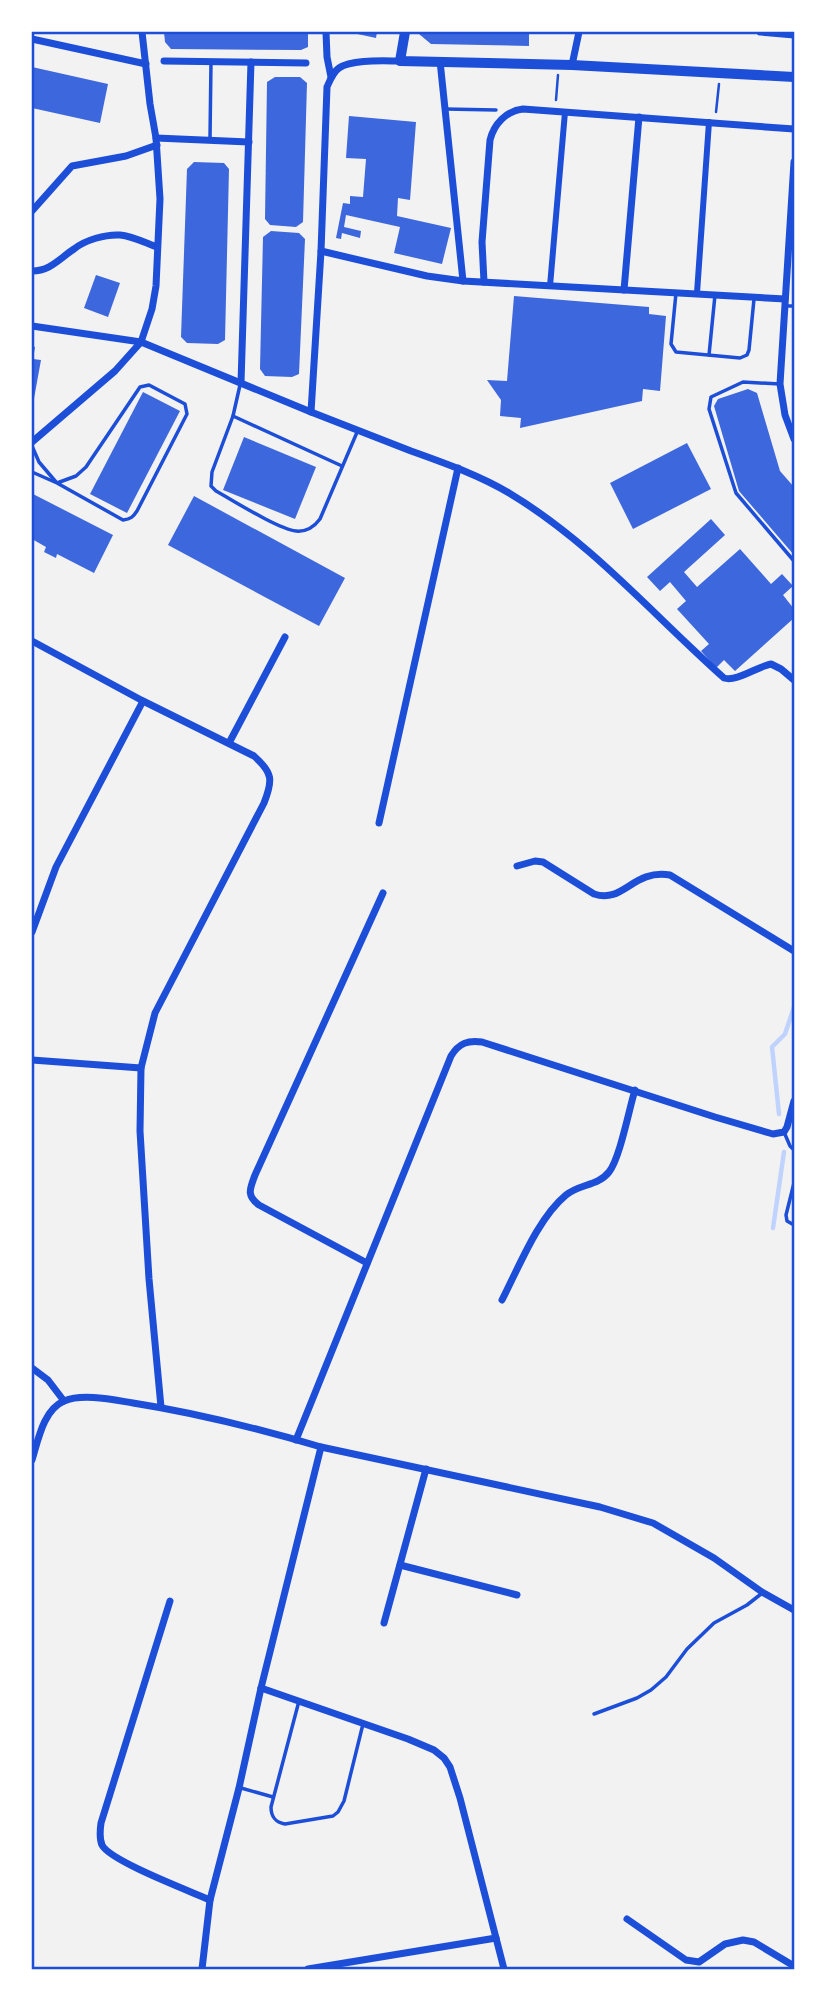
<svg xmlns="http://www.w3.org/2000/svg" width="826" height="2001" font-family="Mulish,sans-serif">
	<rect width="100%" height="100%" fill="#f2f2f2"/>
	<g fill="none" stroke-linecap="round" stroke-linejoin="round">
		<g stroke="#bfd3fe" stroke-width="4.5">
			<path d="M779 1114 772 1047 785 1034 794 1007"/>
			<path d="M773 1228 784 1152"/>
		</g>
	</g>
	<g fill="#3d67dc">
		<path d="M164 32H308V47L301 50 171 49 165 42Z"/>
		<path d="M348 32H377L376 38Z"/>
		<path d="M419 32H529V46L431 44 419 34Z"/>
		<path d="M32 67 108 84 100 123 32 108Z"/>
		<path d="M275 77H300L307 83 303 222 296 227 270 225 265 219 267 82Z"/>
		<path d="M349 116 416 122 410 200 398 198 397 216 451 228 442 264 394 253 400 227 346 215 344 227 361 231 360 238 342 233 341 239 336 238 343 203 350 204V196L363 197 366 159 346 158Z"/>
		<path d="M194 162 224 163 229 169 225 340 218 344 187 343 181 337 187 169Z"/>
		<path d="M271 231 299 233 305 239 299 374 292 377 265 376 260 369 263 237Z"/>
		<path d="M96 275 120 283 108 317 84 308Z"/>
		<path d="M514 296 649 307V314L666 316 660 391 643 389 642 401 520 428 521 418 500 416 501 400 487 380 507 381Z"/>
		<path d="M32 346 35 347 33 359 41 360 33 404Z"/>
		<path d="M748 389 757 393 780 471 794 487V555L739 491 714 406 718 399Z"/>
		<path d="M143 392 180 411 127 513 90 494Z"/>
		<path d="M244 437 316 467 295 519 223 490Z"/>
		<path d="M687 443 711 489 633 529 610 483Z"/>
		<path d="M33 494 113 535 94 573 57 554 56 558 44 552 46 547 32 539V497Z"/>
		<path d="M194 496 345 578 319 626 168 545Z"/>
		<path d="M711 519 725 535 684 572 697 587 740 549 771 584 782 574 793 586 783 595 794 609V618L735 671 724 660 716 668 701 651 709 644 677 609 686 601 670 582 660 591 647 577Z"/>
	</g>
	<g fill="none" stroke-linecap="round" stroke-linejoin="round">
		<g stroke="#1d4ed8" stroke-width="2.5">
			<path d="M556 100 558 75"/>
			<path d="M716 112 719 84"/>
		</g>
		<g stroke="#1d4ed8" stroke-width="3.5">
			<path d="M445 109 496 110"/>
			<path d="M210 138 211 62"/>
			<path d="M676 293 671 344 676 352 740 358 747 355 749 350 754 299"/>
			<path d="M786 306H794"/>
			<path d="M709 355 715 295"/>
			<path d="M780 384 743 382 711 397 709 409 736 493 794 561"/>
			<path d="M240 385 233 416 212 472 211 486 216 491C234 501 278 529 296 531 306 532 314 527 320 519L358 430"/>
			<path d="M233 416 342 466"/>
			<path d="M32 446 39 462 56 482"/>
			<path d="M32 472 57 483 123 520C131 519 133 517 137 511L187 414 185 404 149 385 140 387 86 467 76 476 57 483"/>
			<path d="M784 1132 790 1146 794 1150"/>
			<path d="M794 1183 786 1215 787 1221 794 1225"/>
			<path d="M299 1701 271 1807C271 1817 275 1822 285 1824L333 1816 338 1812 344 1801 363 1724"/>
			<path d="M594 1714 637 1698 651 1690 666 1677 687 1649 714 1623 747 1605 761 1594"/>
			<path d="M241 1788 273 1797"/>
		</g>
		<g stroke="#1d4ed8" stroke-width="6">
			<path d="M550 286 565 112"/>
			<path d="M697 293 709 122"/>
		</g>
		<g stroke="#1d4ed8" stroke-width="7">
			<path d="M326 32 327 57 331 77"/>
			<path d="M760 32 794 35"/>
			<path d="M32 39 146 64"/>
			<path d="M164 61 306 63"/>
			<path d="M440 61 463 281"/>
			<path d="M572 65 579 32"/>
			<path d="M156 138 249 142"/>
			<path d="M794 162 780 384 785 415 794 439"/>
			<path d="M32 211 72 166 126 156 157 145"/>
			<path d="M321 251 427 276 463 281 785 299"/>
			<path d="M32 271C50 271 59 259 74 249 85 240 106 234 120 235 132 236 146 243 157 247"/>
			<path d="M484 282 482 242 490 140C494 124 506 111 523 109L794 129"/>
			<path d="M624 290 639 117"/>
			<path d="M32 326 141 342 311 412 321 251 327 87C330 80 333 72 339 68 352 59 384 61 400 61"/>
			<path d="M241 383 251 62"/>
			<path d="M311 412C344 425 378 438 411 451 444 463 479 475 509 493 591 542 653 615 724 678 737 682 756 667 771 664L781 669 794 680"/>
			<path d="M32 442 115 371 141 342 152 309 156 286 160 199 156 138 150 104 142 32"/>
			<path d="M32 641 143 701 254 756C273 773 273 780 264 803L155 1013 141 1068 140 1131 149 1279 161 1407"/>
			<path d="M229 743 285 637"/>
			<path d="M379 823 458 468"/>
			<path d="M517 866 535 861 543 862 594 894C624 904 632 869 670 875L794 951"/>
			<path d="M32 932 56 867 143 701"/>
			<path d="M32 1060 141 1068"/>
			<path d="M367 1263 259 1205C246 1195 250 1189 255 1175L383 893"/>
			<path d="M502 1300C519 1267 538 1218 566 1195 579 1184 598 1186 609 1172 620 1158 629 1109 635 1090"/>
			<path d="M32 1368 48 1380 64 1401"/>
			<path d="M296 1440 451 1056C459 1043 468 1040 482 1042L715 1117 773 1134 784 1132 787 1127 794 1101"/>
			<path d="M32 1460C38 1441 43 1410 64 1401 83 1393 114 1400 133 1403 197 1413 260 1429 321 1447"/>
			<path d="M400 1565 517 1595"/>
			<path d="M170 1601 101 1823C100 1830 99 1838 102 1845 110 1861 190 1891 210 1900"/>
			<path d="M384 1623 426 1469"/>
			<path d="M261 1688 408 1739 434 1750 444 1758 450 1767 460 1798 504 1969"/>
			<path d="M627 1919 686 1960 699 1962 725 1944 743 1940 754 1942 794 1966"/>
			<path d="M202 1969 210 1900 239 1788 261 1688 321 1447 600 1507 653 1523 714 1558 762 1592 794 1610"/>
			<path d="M308 1969 496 1938"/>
		</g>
		<path stroke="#1d4ed8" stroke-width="10" d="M405 32 400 61 572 65 794 77"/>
	</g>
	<rect width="826" height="2001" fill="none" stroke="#ffffff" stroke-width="66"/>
	<rect x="33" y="33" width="760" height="1935" fill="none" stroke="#1d4ed8" stroke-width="2.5"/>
</svg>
